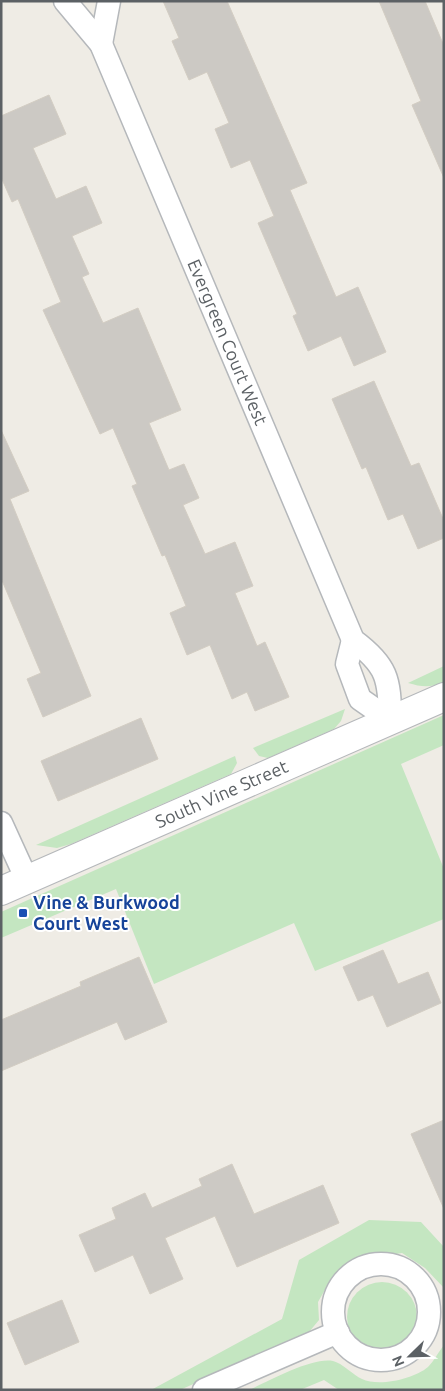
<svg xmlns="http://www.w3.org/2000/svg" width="445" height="1391" font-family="Ubuntu,sans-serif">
	<rect width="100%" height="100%" fill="#efece5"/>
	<g fill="#c4e6c1">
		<path d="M444 666V682C430 688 422 687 408 683Z"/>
		<path d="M345 709 341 721 334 729 268 758 259 756 253 748Z"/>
		<path d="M444 715V745L401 764 444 869V919L315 971 294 923 154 984 116 889 1 938V912Z"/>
		<path d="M235 756 237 763 231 774 71 844 57 848 36 845Z"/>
		<path d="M369 1220 421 1222 444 1247V1288L425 1268 402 1253 348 1262 330 1281 318 1302 319 1320 309 1332 180 1390H151L282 1319 299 1260Z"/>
		<circle cx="382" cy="1317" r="35"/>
		<path d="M444 1345V1390H339L324 1380 300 1390H249C269 1381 312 1357 333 1361 342 1363 353 1375 362 1379 379 1387 414 1379 428 1367 434 1361 439 1351 444 1345Z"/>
	</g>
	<g fill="#ccc9c4" stroke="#d3cdc3">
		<path d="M163 1H227L307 183 290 190 336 297 358 287 386 352 354 366 341 336 308 351 293 316 297 314 258 223 274 216 250 160 231 168 215 129 229 123 207 72 189 80 172 41 179 38Z"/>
		<path d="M379 1H425L444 46V178L412 105 421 101Z"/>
		<path d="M49 95 66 134 33 148 56 199 86 186 102 223 72 236 89 274 82 277 103 323 138 308 181 410 149 423 169 470 184 464 199 498 183 505 205 554 235 542 253 586 235 593 257 646 265 642 289 697 255 711 247 692 232 699 210 645 187 655 170 613 186 606 165 555 162 556 132 486 137 484 113 428 100 434 43 310 61 302 18 199 12 202 1 177V116Z"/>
		<path d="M374 381 411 466 419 463 444 521V538L418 549 403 514 388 520 366 467 362 469 332 399Z"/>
		<path d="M1 430 29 491 10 499 91 696 43 717 27 679 41 673 1 578Z"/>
		<path d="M141 718 158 759 58 801 41 761Z"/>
		<path d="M383 950 398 984 428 972 441 1003 387 1027 373 995 358 1001 343 967Z"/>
		<path d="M139 957 167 1022 125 1040 117 1022 1 1071V1020L81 986 80 982Z"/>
		<path d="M444 1120V1209L411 1134Z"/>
		<path d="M232 1164 254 1214 323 1185 339 1223 237 1267 215 1216 165 1238 183 1279 150 1294 133 1255 95 1272 79 1235 116 1219 112 1208 145 1193 152 1208 202 1186 199 1179Z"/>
		<path d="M62 1300 79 1342 25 1365 7 1323Z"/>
	</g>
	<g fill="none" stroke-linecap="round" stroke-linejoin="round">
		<defs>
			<g id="minor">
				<path id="s1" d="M65 1 101 44 353 640C387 665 390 679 390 720"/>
				<path d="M101 44 109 1"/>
				<path d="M353 640 347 664 360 699 390 720"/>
				<path d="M1 823 27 880"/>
				<circle cx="381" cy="1312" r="48"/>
				<path d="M204 1390 338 1332"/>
			</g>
			<g id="tertiary">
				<path id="s2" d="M1 891 444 697"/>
			</g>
		</defs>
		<use href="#minor" stroke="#b5b8bb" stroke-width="25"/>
		<use href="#tertiary" stroke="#b5b8bb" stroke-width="30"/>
		<use href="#minor" stroke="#fff" stroke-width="22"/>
		<use href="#tertiary" stroke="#fff" stroke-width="28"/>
	</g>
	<rect fill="#1a4fb4" stroke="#fff" stroke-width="2" x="18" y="908" width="10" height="10" rx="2.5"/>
	<g text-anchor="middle" stroke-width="4" stroke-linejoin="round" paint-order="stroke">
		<g font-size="18" fill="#5c6165" stroke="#fff">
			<text dy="6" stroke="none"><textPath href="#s1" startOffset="380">Evergreen Court West</textPath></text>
			<text dy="6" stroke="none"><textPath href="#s2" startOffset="241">South Vine Street</textPath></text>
		</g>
		<g font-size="18" font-weight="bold" fill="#164399" stroke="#fff" text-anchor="start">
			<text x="33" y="909">Vine &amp; Burkwood<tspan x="33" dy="21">Court West</tspan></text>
		</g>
	</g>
	<rect width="445" height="1391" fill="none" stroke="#5c6165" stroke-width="5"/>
	<g transform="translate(410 1356) rotate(247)" stroke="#ffffff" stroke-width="4" paint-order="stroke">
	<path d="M0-4L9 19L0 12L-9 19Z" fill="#5c6165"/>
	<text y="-8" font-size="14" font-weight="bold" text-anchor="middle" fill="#5c6165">N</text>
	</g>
</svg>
